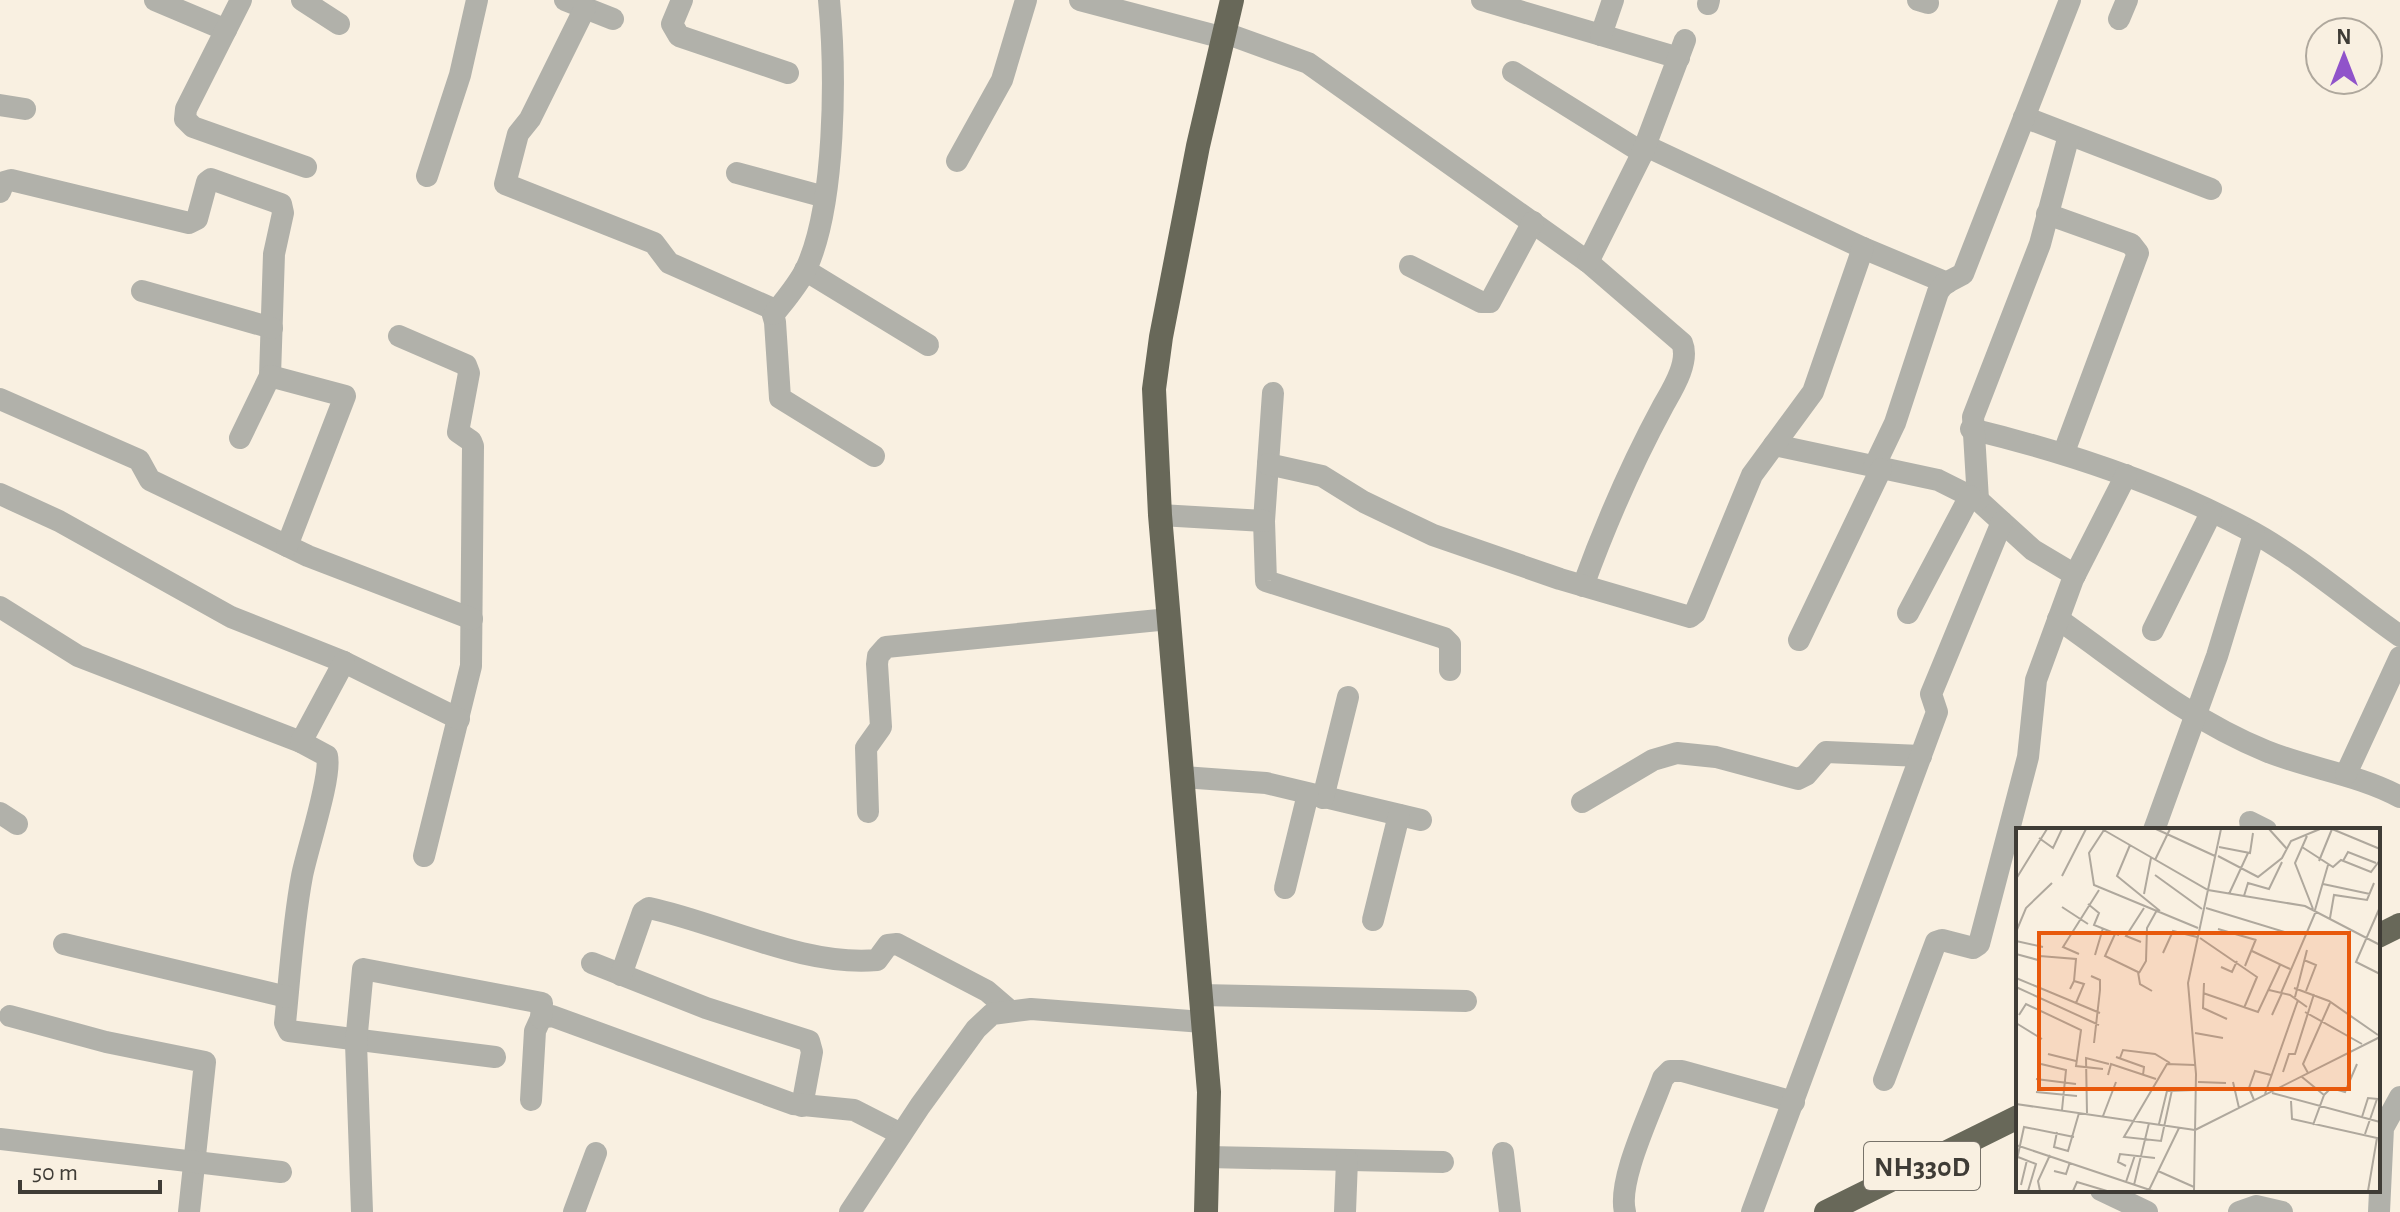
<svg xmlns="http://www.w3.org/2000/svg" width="2400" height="1212" font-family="'Alegreya Sans',sans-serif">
	<rect width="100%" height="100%" fill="#f9f0e1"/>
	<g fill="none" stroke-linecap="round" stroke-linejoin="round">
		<g stroke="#b1b1aa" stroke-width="22">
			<path d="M155 0 226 30"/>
			<path d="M241 0 186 109 185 119 193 127 306 167"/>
			<path d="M302 0 339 24"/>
			<path d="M565 0 613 19"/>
			<path d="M682 0 672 24 679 36 788 73"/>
			<path d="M1080 0 1224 38"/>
			<path d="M1482 0 1679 58"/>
			<path d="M1918 0 1928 3"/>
			<path d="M1708 4 1709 0"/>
			<path d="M585 8 530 119 518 134 505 184 654 243 669 263 771 308 775 322 780 398 874 456"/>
			<path d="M2119 19 2127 0"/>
			<path d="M1225 33 1308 63 1588 262 1682 343C1690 362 1672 390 1663 406 1630 467 1607 520 1583 586"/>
			<path d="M1601 35 1613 0"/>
			<path d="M1513 72 1643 153"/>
			<path d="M0 105 25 109"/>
			<path d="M2024 117 2211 189"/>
			<path d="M1646 146 1863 248 1947 283"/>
			<path d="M957 161 1002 80 1026 0"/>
			<path d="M737 173 825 197"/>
			<path d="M427 176 460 75 477 0"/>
			<path d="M0 192 4 182 11 180 189 223 197 219 207 182 211 179 281 204 283 213 274 254 270 376"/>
			<path d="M2047 214 2131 244 2138 253 2064 452"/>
			<path d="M1588 262 1642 154 1685 40"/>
			<path d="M1410 266 1481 302H1490L1533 222"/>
			<path d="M805 270 928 345"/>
			<path d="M142 291 272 328"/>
			<path d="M774 314C785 300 798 285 806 269 836 204 836 72 829 0"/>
			<path d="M399 336 466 365 469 373 458 432 471 441 473 446 471 666 424 856"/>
			<path d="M1273 393 1264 521 1266 581 1444 638 1450 644V670"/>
			<path d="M0 399 139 460 150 480 308 556 472 619"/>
			<path d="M1971 429C2066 452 2158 482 2245 528 2300 557 2350 601 2400 636"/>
			<path d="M240 438 270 376 345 396 287 546"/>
			<path d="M1774 445 1938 480 1978 500 2033 550 2075 575"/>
			<path d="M1268 464 1322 476 1364 502 1433 535 1560 579 1690 617 1695 613 1752 475 1813 392 1863 248"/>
			<path d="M1874 467 1895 423 1938 292 1944 284 1963 274 2070 0"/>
			<path d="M0 494 59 521 231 617 344 662 459 719"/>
			<path d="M1978 500 1973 417 2040 244 2069 135"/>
			<path d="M1160 515 1264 521"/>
			<path d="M0 607 78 656 301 742 327 756C332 776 307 850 302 876 293 924 290 974 285 1023L289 1031 495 1057"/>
			<path d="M1908 613 1970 496"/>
			<path d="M2058 619C2125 666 2189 720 2266 751 2310 769 2357 774 2400 797"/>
			<path d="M2153 630 2211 513"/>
			<path d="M1799 640 1881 469"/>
			<path d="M301 742 344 662"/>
			<path d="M2346 774 2400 657"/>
			<path d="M1183 777 1266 783 1421 820"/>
			<path d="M1323 798 1348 697"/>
			<path d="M1582 802 1653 760 1677 753 1716 757 1798 779 1806 775 1826 752 1921 756"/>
			<path d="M868 812 866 748 881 727 877 664 878 656 886 647 1169 619"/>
			<path d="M0 813 17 824"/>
			<path d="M2250 822 2266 830"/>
			<path d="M2154 830 2217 656 2254 534"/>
			<path d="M1285 888 1308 794"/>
			<path d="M1373 920 1399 815"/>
			<path d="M64 944 287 997"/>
			<path d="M592 963 706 1008 809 1041 812 1052 802 1106"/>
			<path d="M621 975 643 912 649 908C720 923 804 967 877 960L888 945 897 944 987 991 1008 1009"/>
			<path d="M1201 995 1466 1001"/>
			<path d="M10 1016 106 1042 205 1062 189 1212"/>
			<path d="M1884 1080 1936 942 1942 940 1973 948 1979 944 2028 757 2036 680 2073 579 2126 475"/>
			<path d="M531 1100 535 1031 541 1018 552 1016 793 1104 854 1110 901 1134"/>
			<path d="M0 1139 281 1172"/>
			<path d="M1503 1153 1510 1212"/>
			<path d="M1207 1157 1443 1162"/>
			<path d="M2101 1190 2147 1212"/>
			<path d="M362 1212 356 1043 363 969 542 1003 541 1018"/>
			<path d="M574 1212 596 1153"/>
			<path d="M850 1212 920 1106 976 1029 992 1014 1031 1009 1203 1022"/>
			<path d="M1345 1212 1347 1160"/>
			<path d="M1625 1212C1617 1180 1652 1110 1663 1078L1670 1071H1682L1794 1102"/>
			<path d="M1752 1212 1937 712 1931 694 2002 522"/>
			<path d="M2239 1212 2256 1206 2282 1212"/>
			<path d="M2379 1212 2383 1128 2400 1097"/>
		</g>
		<g stroke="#686859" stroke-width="24">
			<path d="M2378 936 2400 925"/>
			<path d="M1206 1212 1209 1092 1160 515 1154 389 1161 337 1198 146 1232 0"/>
			<path d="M1826 1212 2018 1117"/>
		</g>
	</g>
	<g text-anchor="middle" stroke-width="8" stroke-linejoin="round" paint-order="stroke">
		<rect fill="#f9f0e1" stroke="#777269" stroke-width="2" x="1864" y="1142" width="116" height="48" rx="6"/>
		<g font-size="28" font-weight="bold" fill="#3f3c36">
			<text x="1922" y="1176">NH330D</text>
		</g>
	</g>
	<g transform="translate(2016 828)">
		<rect width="364" height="364" fill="#f9f0e1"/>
		<path fill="none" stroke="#afa89d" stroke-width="2" d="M86 1 192 62 289 78 364 117M140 1 199 28M253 1 271 21M316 1 364 21M88 2 73 25 78 57 182 100M291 8 279 35 297 81M23 10 37 20 46 1M114 17 101 48 144 83M203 19 234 25 237 5M286 19 317 39 325 32 355 44 364 32M202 28 242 49 266 30 275 13 304 1M139 32 154 1M303 33 316 1M327 33 332 24 360 35M139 47 186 81M46 48 70 1M0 51 31 1M307 56 354 66M128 66 135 30M213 66 232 25M228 68 232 55 253 61 266 34M72 76 83 85 78 97 103 107M46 79 72 96M364 79 340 134 364 146M190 80 272 105M299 82 312 37M314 90 318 67 351 72 358 55M202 101 240 112M0 104 10 80 36 55M99 106 89 128 122 144 124 156 136 163M184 110 241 149 228 180M0 113 27 119M125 114 110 108 128 80M236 123 274 141M147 125 157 103 181 109M0 126 22 132 24 128 60 131 58 153M63 126 47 119 83 62M79 127 87 100M288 132 300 137 290 163M229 138 240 111M205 139 216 144 221 133M123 145 130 133 131 100 141 82M75 148 84 152V162L78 215M0 150 84 185M188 155 187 180 211 191M0 159 83 197M278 160 313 173 362 207M54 161 58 153 68 156 60 175M253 162 274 167 291 179M187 165 242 184 264 137M265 165 300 83M279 169 291 122M289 184 346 216M3 187 10 176 65 202 60 238 87 241M256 187 266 165M0 195 26 211M179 205 207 210M32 226 60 233M100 229 128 239 127 247M104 230 107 222 139 226 154 235M25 236 50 242 46 282M267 244 273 226H279L298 166M292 245 287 236 314 175M92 247 95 236 140 251M286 249 308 267 297 297M20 251 60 256M182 254 210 255M217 254 223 280M156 262 145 313 108 309 151 236 179 237M20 264 61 268M256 265 364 294M249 266 282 172M308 267 315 260 329 264 341 236M238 272 233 260 239 243 255 247M275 273 276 291 361 310 352 363M0 276 179 302M71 285 70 230 93 236M87 288 100 254M346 289 352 270 362 271M143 296 151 263 178 262M179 302 364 209M41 304 38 319 52 323 63 285M349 306 361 271M0 317 137 363M2 329 20 336 12 363M0 336 8 299 58 309M110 338 102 334 104 326 139 330M38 343 50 346 54 334M142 343 178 359M110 354 119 327M5 357 11 332M118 357 133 295M133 362 163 300M24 363 22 353 34 327M57 363 61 354 91 363M178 363 180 246 172 155 205 1"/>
		<path fill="#e8590c" fill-opacity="0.15" stroke="#e8590c" stroke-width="4" d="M23 105H333V261H23Z"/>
		<rect width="364" height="364" fill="none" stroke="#3f3c36" stroke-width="4"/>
	</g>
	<g transform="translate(2344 56)"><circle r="38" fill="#f9f0e1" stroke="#afa89d" stroke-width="2"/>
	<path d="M0-6L14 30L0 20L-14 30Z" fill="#9053ca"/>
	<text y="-12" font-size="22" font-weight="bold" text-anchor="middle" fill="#3f3c36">N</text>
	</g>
	<path d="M20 1180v12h140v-12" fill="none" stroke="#3f3c36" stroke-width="4"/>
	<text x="32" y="1180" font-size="24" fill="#3f3c36" stroke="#f9f0e1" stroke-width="6" paint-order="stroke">50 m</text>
</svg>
